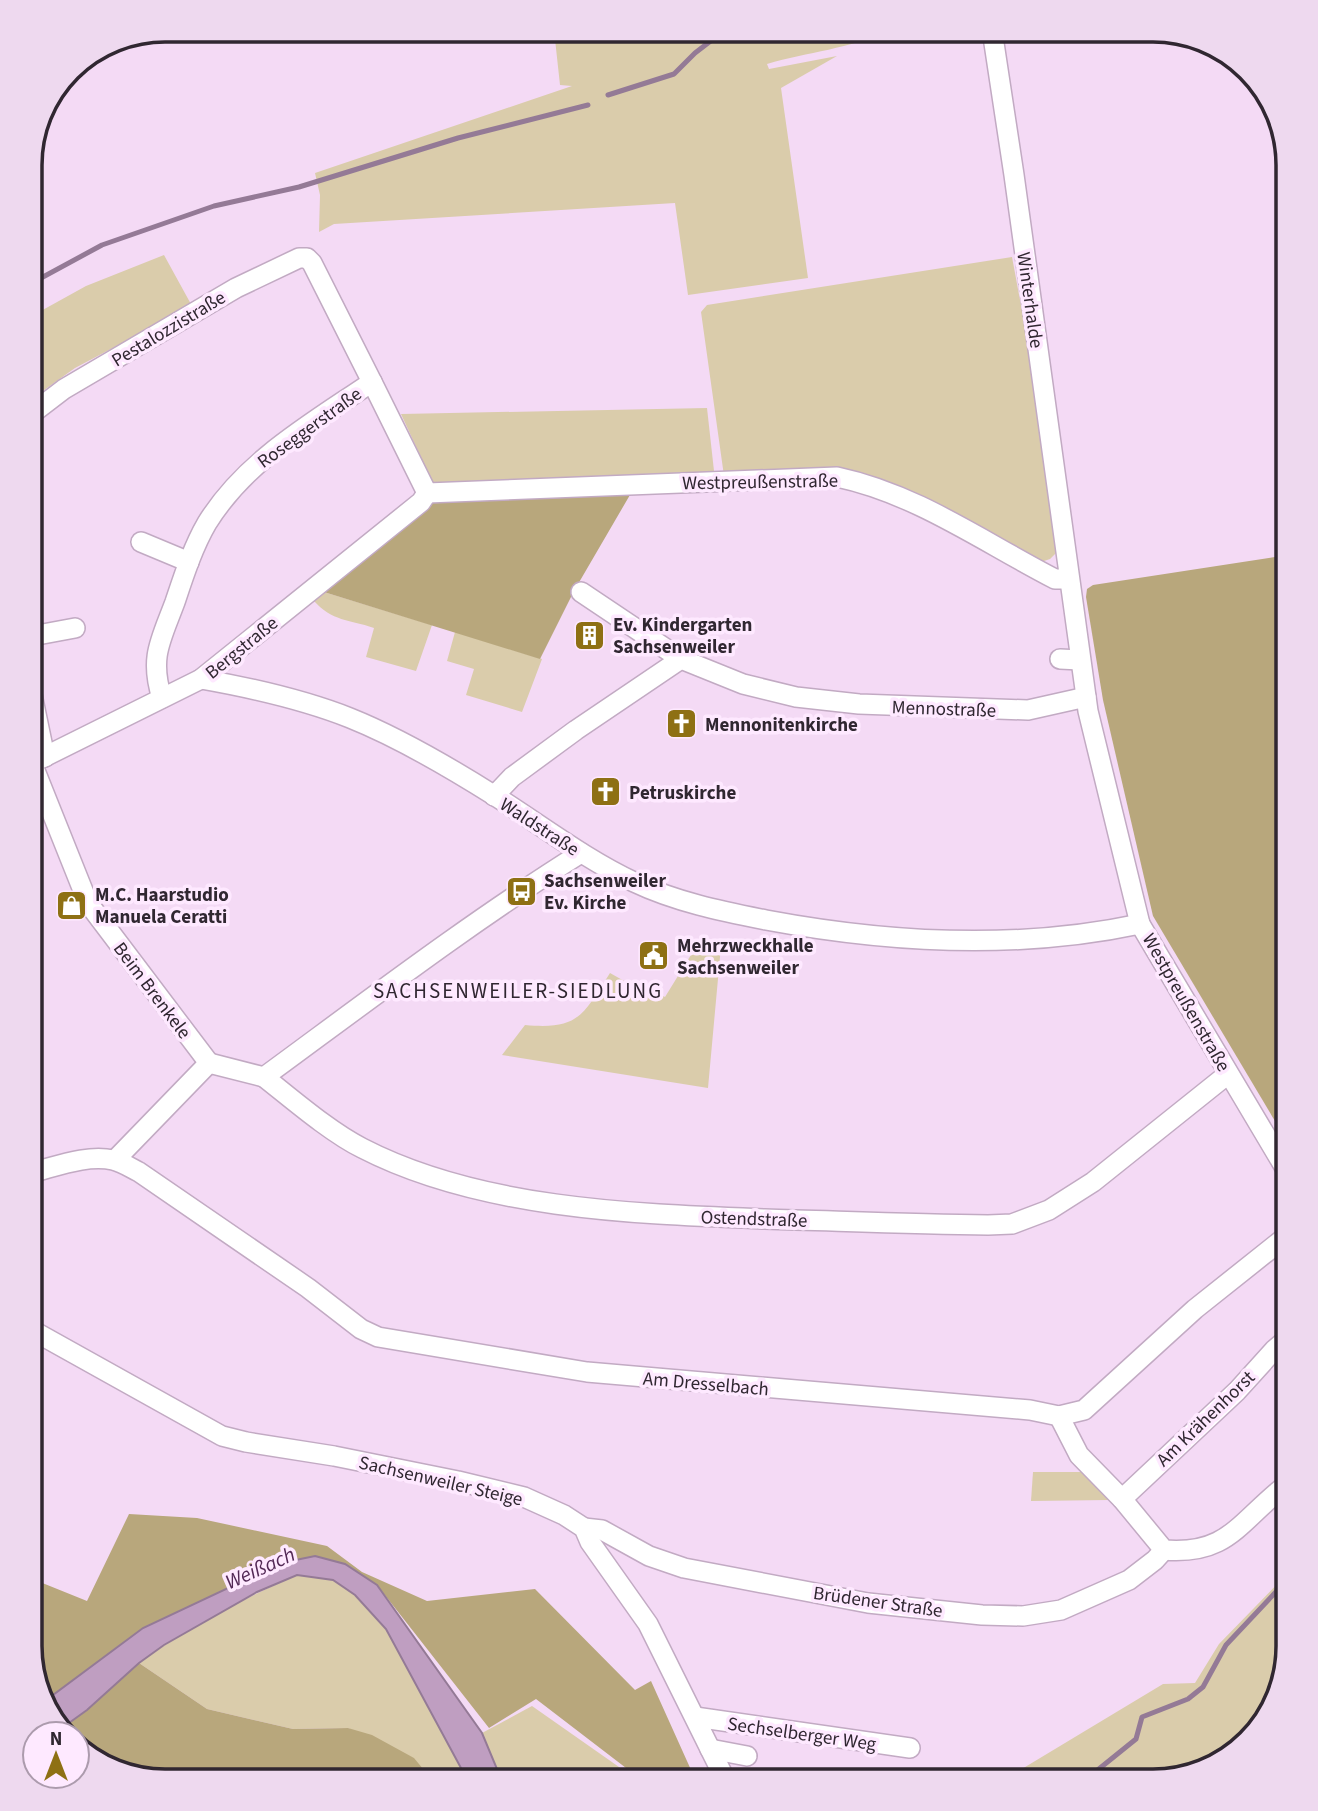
<svg xmlns="http://www.w3.org/2000/svg" width="1318" height="1811" font-family="'Source Sans 3',sans-serif">
	<rect width="100%" height="100%" fill="#f4daf5"/>
	<g fill="#daccab">
		<path d="M554 30H888C850 49 808 52 767 64L769 69 837 56 781 88 808 278 688 295 675 203 334 224 319 232 320 195 315 173 572 86 560 85Z"/>
		<path d="M164 255 192 306 75 368 30 400V317L86 286Z"/>
		<path d="M1012 257 1042 418 1060 549 1050 559 1041 562 862 479 724 476 701 312 707 305Z"/>
		<path d="M707 408 714 471 708 477 435 488 401 414Z"/>
		<path d="M324 592 432 625 416 671 366 657 374 628C348 619 333 622 313 600Z"/>
		<path d="M455 632 542 659 522 712 466 695 474 669 447 661Z"/>
		<path d="M702 937 721 946 708 1088 502 1055 525 1025C579 1030 583 1015 610 973L633 986 636 981 665 997Z"/>
		<path d="M1033 1472H1083L1109 1500 1031 1501Z"/>
		<path d="M1288 1573V1646L1270 1713 1221 1763 1153 1781H1002L1163 1684 1195 1683 1219 1644Z"/>
		<path d="M297 1575 333 1580 355 1595 386 1629 468 1781H433L413 1758 348 1728 293 1729 207 1709 139 1663C187 1628 242 1599 297 1575Z"/>
		<path d="M532 1706 639 1781H502L482 1733Z"/>
	</g>
	<g fill="#b8a77c">
		<path d="M634 488 574 591 540 659 324 592 432 500Z"/>
		<path d="M1288 555V1143L1153 916 1103 700 1086 597 1087 589 1093 585Z"/>
		<path d="M129 1514 197 1518 327 1546 362 1572 427 1601 535 1589 635 1690 651 1681 696 1781H643L536 1699 489 1728 377 1585 281 1563 234 1586 73 1681 45 1701 30 1646V1578L87 1601Z"/>
		<path d="M139 1663 207 1709 293 1729 348 1728 372 1735 414 1758 433 1781H157L97 1763 77 1743V1734H68L62 1728 87 1710Z"/>
	</g>
	<path fill="#bf9ec1" stroke="#947a96" stroke-width="2" d="M315 1556 345 1564 377 1585 482 1733 502 1781H468L386 1629 355 1595 333 1580 297 1575 257 1592 164 1645 139 1663 87 1710 62 1728 48 1714 45 1701 143 1628 281 1563Z"/>
	<g fill="none" stroke-linecap="round" stroke-linejoin="round">
		<g stroke="#947a96" stroke-width="5">
			<path d="M608 95 674 74 695 53 725 30"/>
			<path d="M30 284 102 245 214 206 299 187 458 138 588 105"/>
			<path d="M1084 1781 1136 1739 1142 1717 1188 1699 1203 1687 1226 1645 1288 1579"/>
		</g>
		<defs>
			<g id="minor">
				<path d="M992 30 1014 175 1088 711 1140 924 1288 1173"/>
				<path d="M30 415 64 389 236 288 299 258H307L312 263 372 382"/>
				<path d="M427 493 837 477C917 494 983 542 1055 579H1068"/>
				<path d="M141 542 189 562"/>
				<path d="M581 592 681 659"/>
				<path d="M30 638 32 636 75 628"/>
				<path d="M1060 659 1080 660"/>
				<path d="M201 679C252 688 302 699 350 718 400 738 449 767 495 796 541 825 585 859 634 882 676 902 721 911 766 920 889 943 1018 950 1140 924"/>
				<path d="M30 685 45 757"/>
				<path d="M162 698C149 657 161 640 175 602 184 575 193 547 207 523 246 460 312 423 372 382L427 493"/>
				<path d="M32 763 88 903 209 1063"/>
				<path d="M30 764 201 679 421 502 427 493"/>
				<path d="M494 796 512 777 576 730 681 659 743 684 796 697 859 704 1028 710 1086 697"/>
				<path d="M264 1077C292 1099 330 1132 362 1148 480 1209 635 1214 765 1219 839 1221 913 1224 988 1225L1012 1224 1049 1210 1093 1182 1228 1074"/>
				<path d="M115 1160 209 1063 264 1077C369 1000 471 922 581 853"/>
				<path d="M30 1173C55 1167 87 1154 113 1160 122 1162 131 1168 139 1172L308 1288 361 1329 378 1337 587 1372 1030 1410 1059 1416 1084 1410 1195 1309 1288 1235"/>
				<path d="M30 1329 222 1436 246 1442 334 1456 458 1481 524 1497 564 1515 584 1528 590 1542 648 1624 726 1781"/>
				<path d="M1059 1416 1079 1455 1122 1499 1164 1550C1226 1555 1237 1525 1281 1489L1288 1486"/>
				<path d="M1122 1499 1237 1391 1274 1350 1288 1338"/>
				<path d="M584 1528 602 1530 649 1556 684 1568 868 1603 982 1615 1023 1616 1061 1610 1129 1580 1155 1560 1164 1550"/>
				<path d="M695 1717 910 1748"/>
				<path d="M710 1749 747 1756"/>
			</g>
		</defs>
		<use href="#minor" stroke="#c2aac3" stroke-width="22"/>
		<use href="#minor" stroke="#fff" stroke-width="19"/>
	</g>
	<defs>
		<symbol id="building-square" viewBox="-11 -11 22 22"><rect x="-9" y="-9" width="18" height="18" rx="4" fill="#8e7014" stroke="#fee9ff"/><path d="M-4-6H4V6H1V3H-1V6H-4ZM-2.5-4.3h1.7v1.8h-1.7ZM.8-4.3h1.7v1.8H.8ZM-2.5-1h1.7V.8h-1.7ZM.8-1h1.7V.8H.8Z" fill="#fff"/></symbol>
		<symbol id="church-square" viewBox="-11 -11 22 22"><rect x="-9" y="-9" width="18" height="18" rx="4" fill="#8e7014" stroke="#fee9ff"/><path d="M-1.2-6h2.4v3.5h3.3v2.4h-3.3V6h-2.4V-.1h-3.3v-2.4h3.3Z" fill="#fff"/></symbol>
		<symbol id="bus-square" viewBox="-11 -11 22 22"><rect x="-9" y="-9" width="18" height="18" rx="4" fill="#8e7014" stroke="#fee9ff"/><path d="M-5-6H5V4H4V6H2V4H-2V6H-4V4H-5ZM-3.5-4V0h7V-4ZM-3.5 1.2v1.5H-2V1.2ZM2 1.2v1.5H3.5V1.2Z" fill="#fff"/></symbol>
		<symbol id="shop-square" viewBox="-11 -11 22 22"><rect x="-9" y="-9" width="18" height="18" rx="4" fill="#8e7014" stroke="#fee9ff"/><path d="M-5-2.5h2.3a2.7 3.5 0 0 1 5.4 0H5L5.5 6h-11ZM-1.5-2.5h3a1.5 2.3 0 0 0-3 0Z" fill="#fff"/></symbol>
		<symbol id="civic-square" viewBox="-11 -11 22 22"><rect x="-9" y="-9" width="18" height="18" rx="4" fill="#8e7014" stroke="#fee9ff"/><path d="M-.6-6.5H3V-4.5H.6V-3L4-1V1h2V6H-6V1h2V-1L-.6-3ZM-1.2 2.5V6h2.4V2.5Z" fill="#fff"/></symbol>
	</defs>
	<g fill-rule="evenodd">
		<use href="#building-square" x="572" y="618" width="35" height="35"/>
		<use href="#church-square" x="664" y="706" width="35" height="35"/>
		<use href="#church-square" x="588" y="774" width="35" height="35"/>
		<use href="#bus-square" x="504" y="874" width="35" height="35"/>
		<use href="#shop-square" x="54" y="888" width="35" height="35"/>
		<use href="#civic-square" x="636" y="938" width="35" height="35"/>
	</g>
	<g text-anchor="middle" stroke-width="7" stroke-linejoin="round" paint-order="stroke">
		<g font-size="19" fill="#302731" stroke="#fee9ff">
			<text transform="translate(1031 300) rotate(82)" y="7">Winterhalde</text>
			<text transform="translate(168 328) rotate(-31)" y="7">Pestalozzistraße</text>
			<text transform="translate(309 427) rotate(-36)" y="7">Roseggerstraße</text>
			<text transform="translate(760 481) rotate(-1)" y="7">Westpreußenstraße</text>
			<text transform="translate(241 647) rotate(-39)" y="7">Bergstraße</text>
			<text transform="translate(944 708) rotate(2)" y="7">Mennostraße</text>
			<text transform="translate(540 826) rotate(33)" y="7">Waldstraße</text>
			<text transform="translate(153 990) rotate(53)" y="7">Beim Brenkele</text>
			<text transform="translate(1187 1002) rotate(60)" y="7">Westpreußenstraße</text>
			<text transform="translate(754 1218) rotate(2)" y="7">Ostendstraße</text>
			<text transform="translate(706 1383) rotate(5)" y="7">Am Dresselbach</text>
			<text transform="translate(1205 1418) rotate(-44)" y="7">Am Krähenhorst</text>
			<text transform="translate(441 1480) rotate(13)" y="7">Sachsenweiler Steige</text>
			<text transform="translate(878 1601) rotate(8)" y="7">Brüdener Straße</text>
			<text transform="translate(802 1733) rotate(8)" y="7">Sechselberger Weg</text>
		</g>
		<g font-size="19" font-weight="bold" fill="#302731" stroke="#fee9ff" text-anchor="start">
			<text x="613" y="631">Ev. Kindergarten<tspan x="613" dy="22">Sachsenweiler</tspan></text>
			<text x="705" y="731">Mennonitenkirche</text>
			<text x="629" y="799">Petruskirche</text>
			<text x="544" y="887">Sachsenweiler<tspan x="544" dy="22">Ev. Kirche</tspan></text>
			<text x="95" y="901">M.C. Haarstudio<tspan x="95" dy="22">Manuela Ceratti</tspan></text>
			<text x="677" y="952">Mehrzweckhalle<tspan x="677" dy="22">Sachsenweiler</tspan></text>
		</g>
		<g font-size="21" letter-spacing="2" fill="#302731" stroke="#fee9ff">
			<text x="518" y="998">SACHSENWEILER-SIEDLUNG</text>
		</g>
		<g font-size="21" font-style="italic" fill="#532956" stroke="#fee9ff">
			<text transform="translate(260 1568) rotate(-24)" y="7">Weißach</text>
		</g>
	</g>
	<path d="M0 0H1318V1811H0ZM165 42H1153A123 123 0 0 1 1276 165V1646A123 123 0 0 1 1153 1769H165A123 123 0 0 1 42 1646V165A123 123 0 0 1 165 42Z" fill="#eed9ef" fill-rule="evenodd"/>
	<path fill="none" stroke="#302731" stroke-width="3.5" d="M165 42H1153A123 123 0 0 1 1276 165V1646A123 123 0 0 1 1153 1769H165A123 123 0 0 1 42 1646V165A123 123 0 0 1 165 42Z"/>
	<g transform="translate(56 1755)"><circle r="33" fill="#fee9ff" stroke="#ac9bad" stroke-width="2"/>
	<path d="M0-5L12 26L0 18L-12 26Z" fill="#8e7014"/>
	<text y="-10" font-size="19" font-weight="bold" text-anchor="middle" fill="#302731">N</text>
	</g>
</svg>
